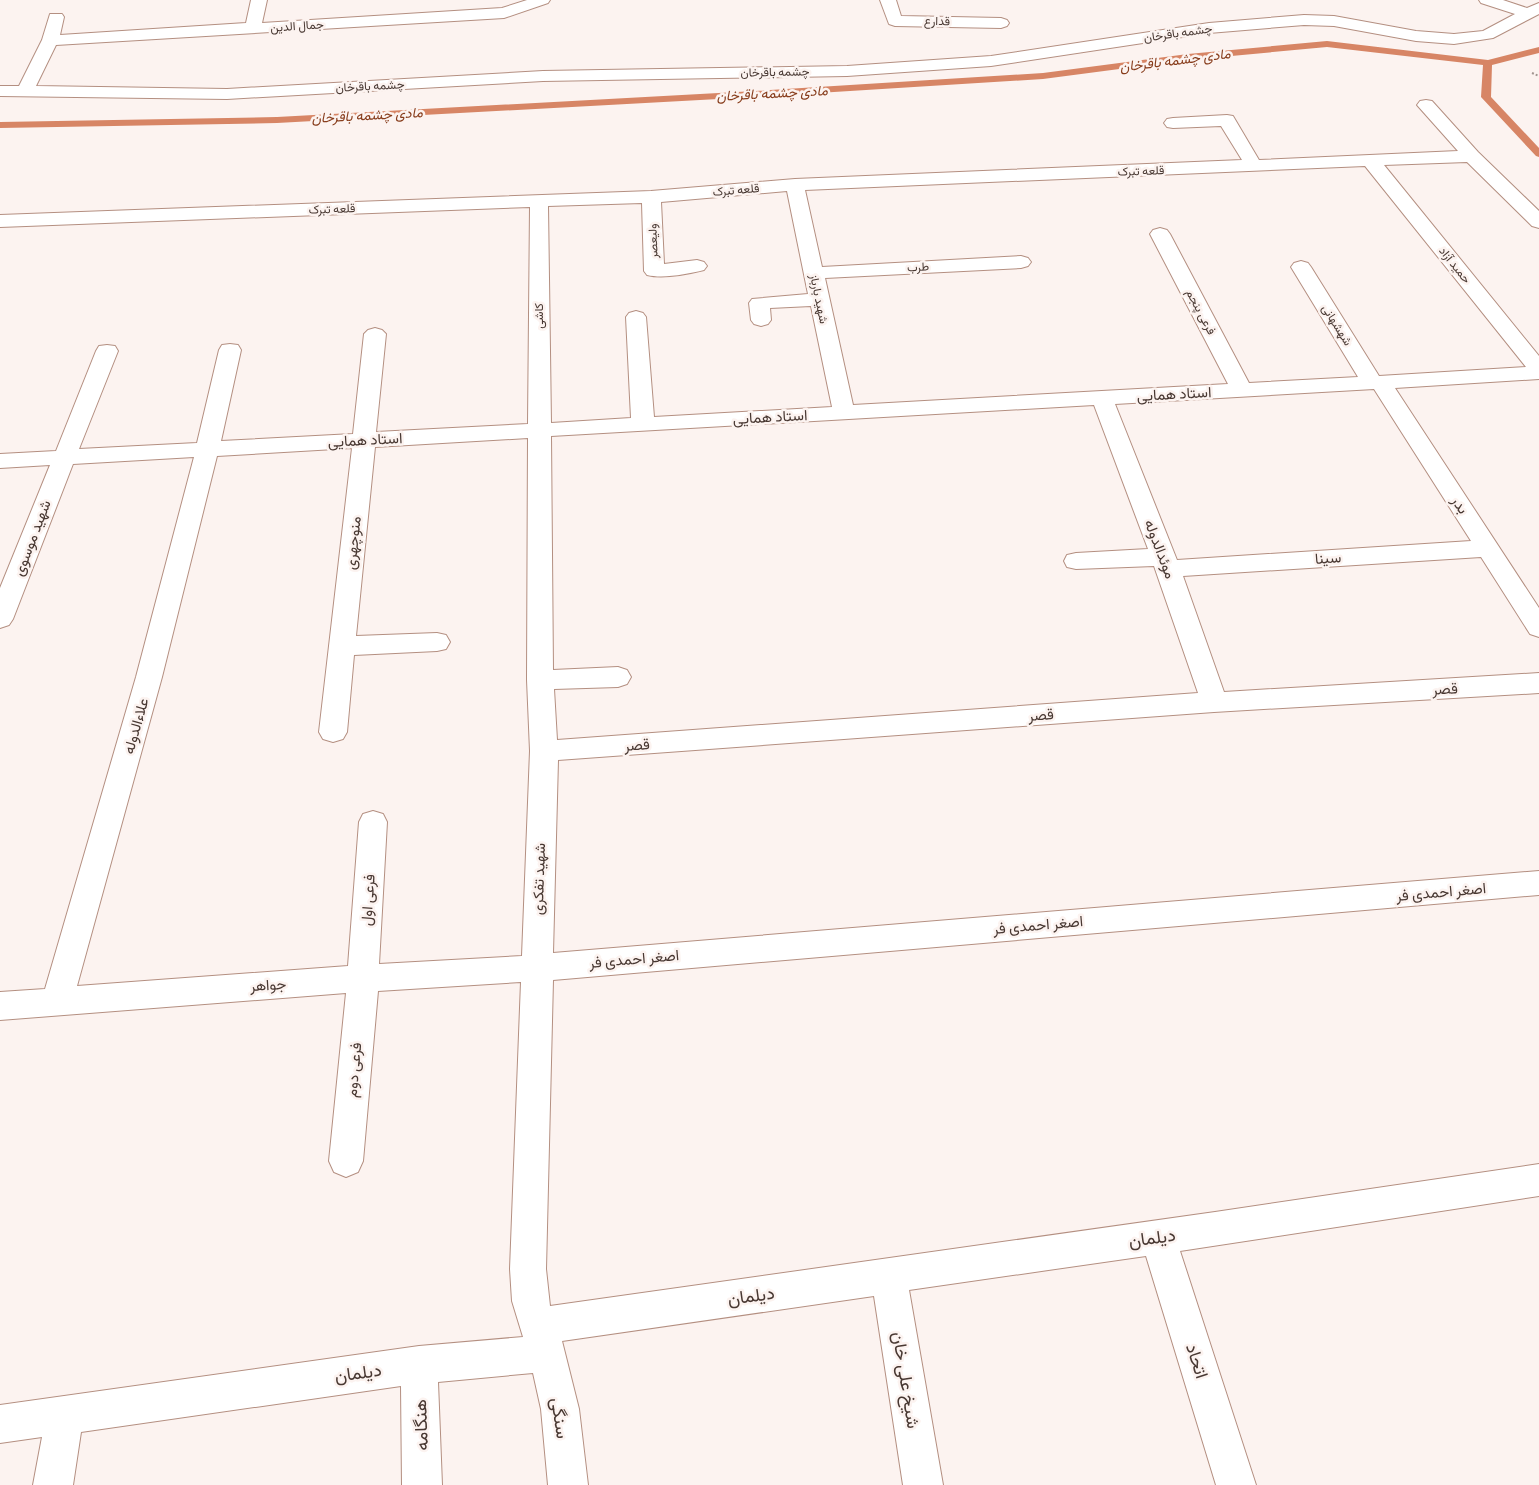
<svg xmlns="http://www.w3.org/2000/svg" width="1539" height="1485" font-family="'Titillium Web',Vazirmatn,sans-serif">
	<rect width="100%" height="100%" fill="#fcf3f0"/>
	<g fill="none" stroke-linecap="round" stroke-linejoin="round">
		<path fill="#d78565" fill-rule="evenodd" d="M1327 41 1488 60 1539 47V53L1492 65 1491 97 1539 148V157L1536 156 1481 97 1483 65 1327 47 1188 60 1043 79 755 97 277 123 0 128V122L277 117 755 91 1043 73 1188 54Z"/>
		<defs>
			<g id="minor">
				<path d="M251 0H267L262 23 502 8 527 0H550L548 3 504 18 56 45 36 86 227 89 543 71 847 66 991 56 1209 23 1304 15 1334 16 1416 31 1454 34 1483 31 1515 14 1481 3 1479 0H1503L1527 8 1539 3V14L1493 38 1454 44 1416 41 1334 26 1304 25 1209 33 991 66 847 76 543 81 227 99 0 96V86H19L42 40 50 14H62L64 17 60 35 246 23Z"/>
				<path d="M880 0H896L901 16 1001 18 1007 20 1009 23 1007 26 1001 28 895 26 889 24Z"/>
				<path d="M1426 100 1432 101 1478 152 1539 211V228L1532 226 1467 162 1384 165 1539 356V379L1395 388 1539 608V637L1530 634 1481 557 1183 576 1224 692 1539 673V693L1214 712 558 760 553 953 1539 871V895L553 980 546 1269 550 1306 1215 1212 1539 1164V1196L1180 1251 1256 1485H1216L1146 1256 909 1290 943 1485H903L874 1296 562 1341 579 1409 588 1485H548L541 1409 533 1373 438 1382 442 1485H402L401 1386 81 1432 73 1485H33L42 1437 0 1443V1405L419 1346 523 1337 512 1301 510 1269 521 982 378 991 363 1161 358 1172 346 1177 334 1172 329 1161 346 993 0 1020V992L45 989 136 677 194 457 73 464 13 619 9 625 0 628V588L50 465 0 468V454L56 451 96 351 99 346 107 345 115 346 118 351 79 449 197 443 219 350 222 345 230 344 238 345 241 350 221 441 353 434 364 334 368 330 375 328 382 330 386 334 376 432 528 424 530 207 0 227V215L651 191 795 179 1242 160 1221 126 1173 128 1167 127 1164 123 1167 119 1173 118 1227 115 1233 116 1259 160 1458 151 1417 105 1420 101ZM1365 166 1526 367 1379 376 1311 267 1308 263 1301 261 1294 263 1291 267 1358 377 1249 383 1170 234 1167 230 1160 228 1153 230 1150 234 1228 384 853 405 825 278 1021 268 1028 266 1031 262 1028 258 1021 256 822 267 805 190ZM787 191 808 294 752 299 749 303 751 320 754 324 761 326 768 324 771 320 770 308 811 306 832 407 654 417 646 317 643 313 636 311 629 313 626 317 631 418 551 423 548 206 642 203 644 271 647 275C663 279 688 274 704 270L707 266 704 262 697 260 664 264 661 202ZM1374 389 1471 541 1177 560 1115 404ZM1094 405 1148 549 1076 553 1067 555 1064 561 1067 567 1076 569 1154 566 1198 693 557 740 554 689 618 687 627 684 631 677 627 670 618 667 553 670 551 436ZM528 438 527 680 530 751 522 956 379 964 387 822 383 814 373 811 363 814 359 822 348 966 77 986 162 677 217 456 352 448 319 732 323 739 333 742 343 739 347 732 354 655 437 651 446 649 450 642 446 635 437 633 356 636 375 447Z"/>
			</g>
		</defs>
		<use href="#minor" stroke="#b48f81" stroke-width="2"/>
		<path stroke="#a1948f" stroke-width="2" stroke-dasharray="2 2" stroke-linecap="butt" d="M1532 73 1539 76"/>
		<use href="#minor" fill="#fff" fill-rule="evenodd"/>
	</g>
	<g text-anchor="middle" stroke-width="5" stroke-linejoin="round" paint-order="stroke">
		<g font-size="12" fill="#483832" stroke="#fcf3f0">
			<text transform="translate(937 21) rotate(1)" y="4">قدارع</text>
			<text transform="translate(297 26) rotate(-4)" y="4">جمال الدین</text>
			<text transform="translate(1178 33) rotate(-8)" y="4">چشمه باقرخان</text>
			<text transform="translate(775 72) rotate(-1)" y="4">چشمه باقرخان</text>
			<text transform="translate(370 86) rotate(-3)" y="4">چشمه باقرخان</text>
			<text transform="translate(1141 171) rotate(-2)" y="4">قلعه تبرک</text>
			<text transform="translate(736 190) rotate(-5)" y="4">قلعه تبرک</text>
			<text transform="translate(332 209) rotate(-2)" y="4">قلعه تبرک</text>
			<text transform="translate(653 241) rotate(-92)" y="4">ولیعصر</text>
			<text transform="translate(1455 265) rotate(51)" y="4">حمید آزاد</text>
			<text transform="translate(918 267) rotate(-3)" y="4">طرب</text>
			<text transform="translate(819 299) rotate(78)" y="4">شهید بارباز</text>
			<text transform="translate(1201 312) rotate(62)" y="4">فرعی پنجم</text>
			<text transform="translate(539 316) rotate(-90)" y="4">کاشی</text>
			<text transform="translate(1337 325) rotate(58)" y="4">شهشهانی</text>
		</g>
		<g font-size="14" font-style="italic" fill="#873c1b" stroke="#fcf3f0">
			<text transform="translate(1175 60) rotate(-7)" y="5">مادی چشمه باقرخان</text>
			<text transform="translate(772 93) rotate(-3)" y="5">مادی چشمه باقرخان</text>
			<text transform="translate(367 115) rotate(-3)" y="5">مادی چشمه باقرخان</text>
		</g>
		<g font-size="15" fill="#483832" stroke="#fcf3f0">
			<text transform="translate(1174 394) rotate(-3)" y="5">استاد همایی</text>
			<text transform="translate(770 417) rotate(-3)" y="5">استاد همایی</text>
			<text transform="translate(365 440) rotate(-3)" y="5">استاد همایی</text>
			<text transform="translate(1460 505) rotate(57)" y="5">بدر</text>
			<text transform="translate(32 538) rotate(-69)" y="5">شهید موسوی</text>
			<text transform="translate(353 543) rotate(-84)" y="5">منوچهری</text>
			<text transform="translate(1160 549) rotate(69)" y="5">موئدالدوله</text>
			<text transform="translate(1328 558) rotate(-4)" y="5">سینا</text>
			<text transform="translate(1445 689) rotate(-3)" y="5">قصر</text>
			<text transform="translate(1041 715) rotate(-4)" y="5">قصر</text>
			<text transform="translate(136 726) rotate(-74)" y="5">علاءالدوله</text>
			<text transform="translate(637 745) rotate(-4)" y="5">قصر</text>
			<text transform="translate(539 879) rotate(-88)" y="5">شهید تفکری</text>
			<text transform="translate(1441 892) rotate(-5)" y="5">اصغر احمدی فر</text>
			<text transform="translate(368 900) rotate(-86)" y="5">فرعی اول</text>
			<text transform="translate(1038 925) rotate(-5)" y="5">اصغر احمدی فر</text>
			<text transform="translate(634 959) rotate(-5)" y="5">اصغر احمدی فر</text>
			<text transform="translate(268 985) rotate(-4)" y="5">جواهر</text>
			<text transform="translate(354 1070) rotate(-85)" y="5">فرعی دوم</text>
		</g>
		<g font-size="18" fill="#483832" stroke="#fcf3f0">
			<text transform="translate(1152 1238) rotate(-8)" y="6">دیلمان</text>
			<text transform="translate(751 1296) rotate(-8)" y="6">دیلمان</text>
			<text transform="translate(1197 1361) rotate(72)" y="6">اتحاد</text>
			<text transform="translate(358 1373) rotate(-8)" y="6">دیلمان</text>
			<text transform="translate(906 1380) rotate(81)" y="6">شیخ علی خان</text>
			<text transform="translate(560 1418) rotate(82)" y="6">سنگی</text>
			<text transform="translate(421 1425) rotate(-92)" y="6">هنگامه</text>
		</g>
	</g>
</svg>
